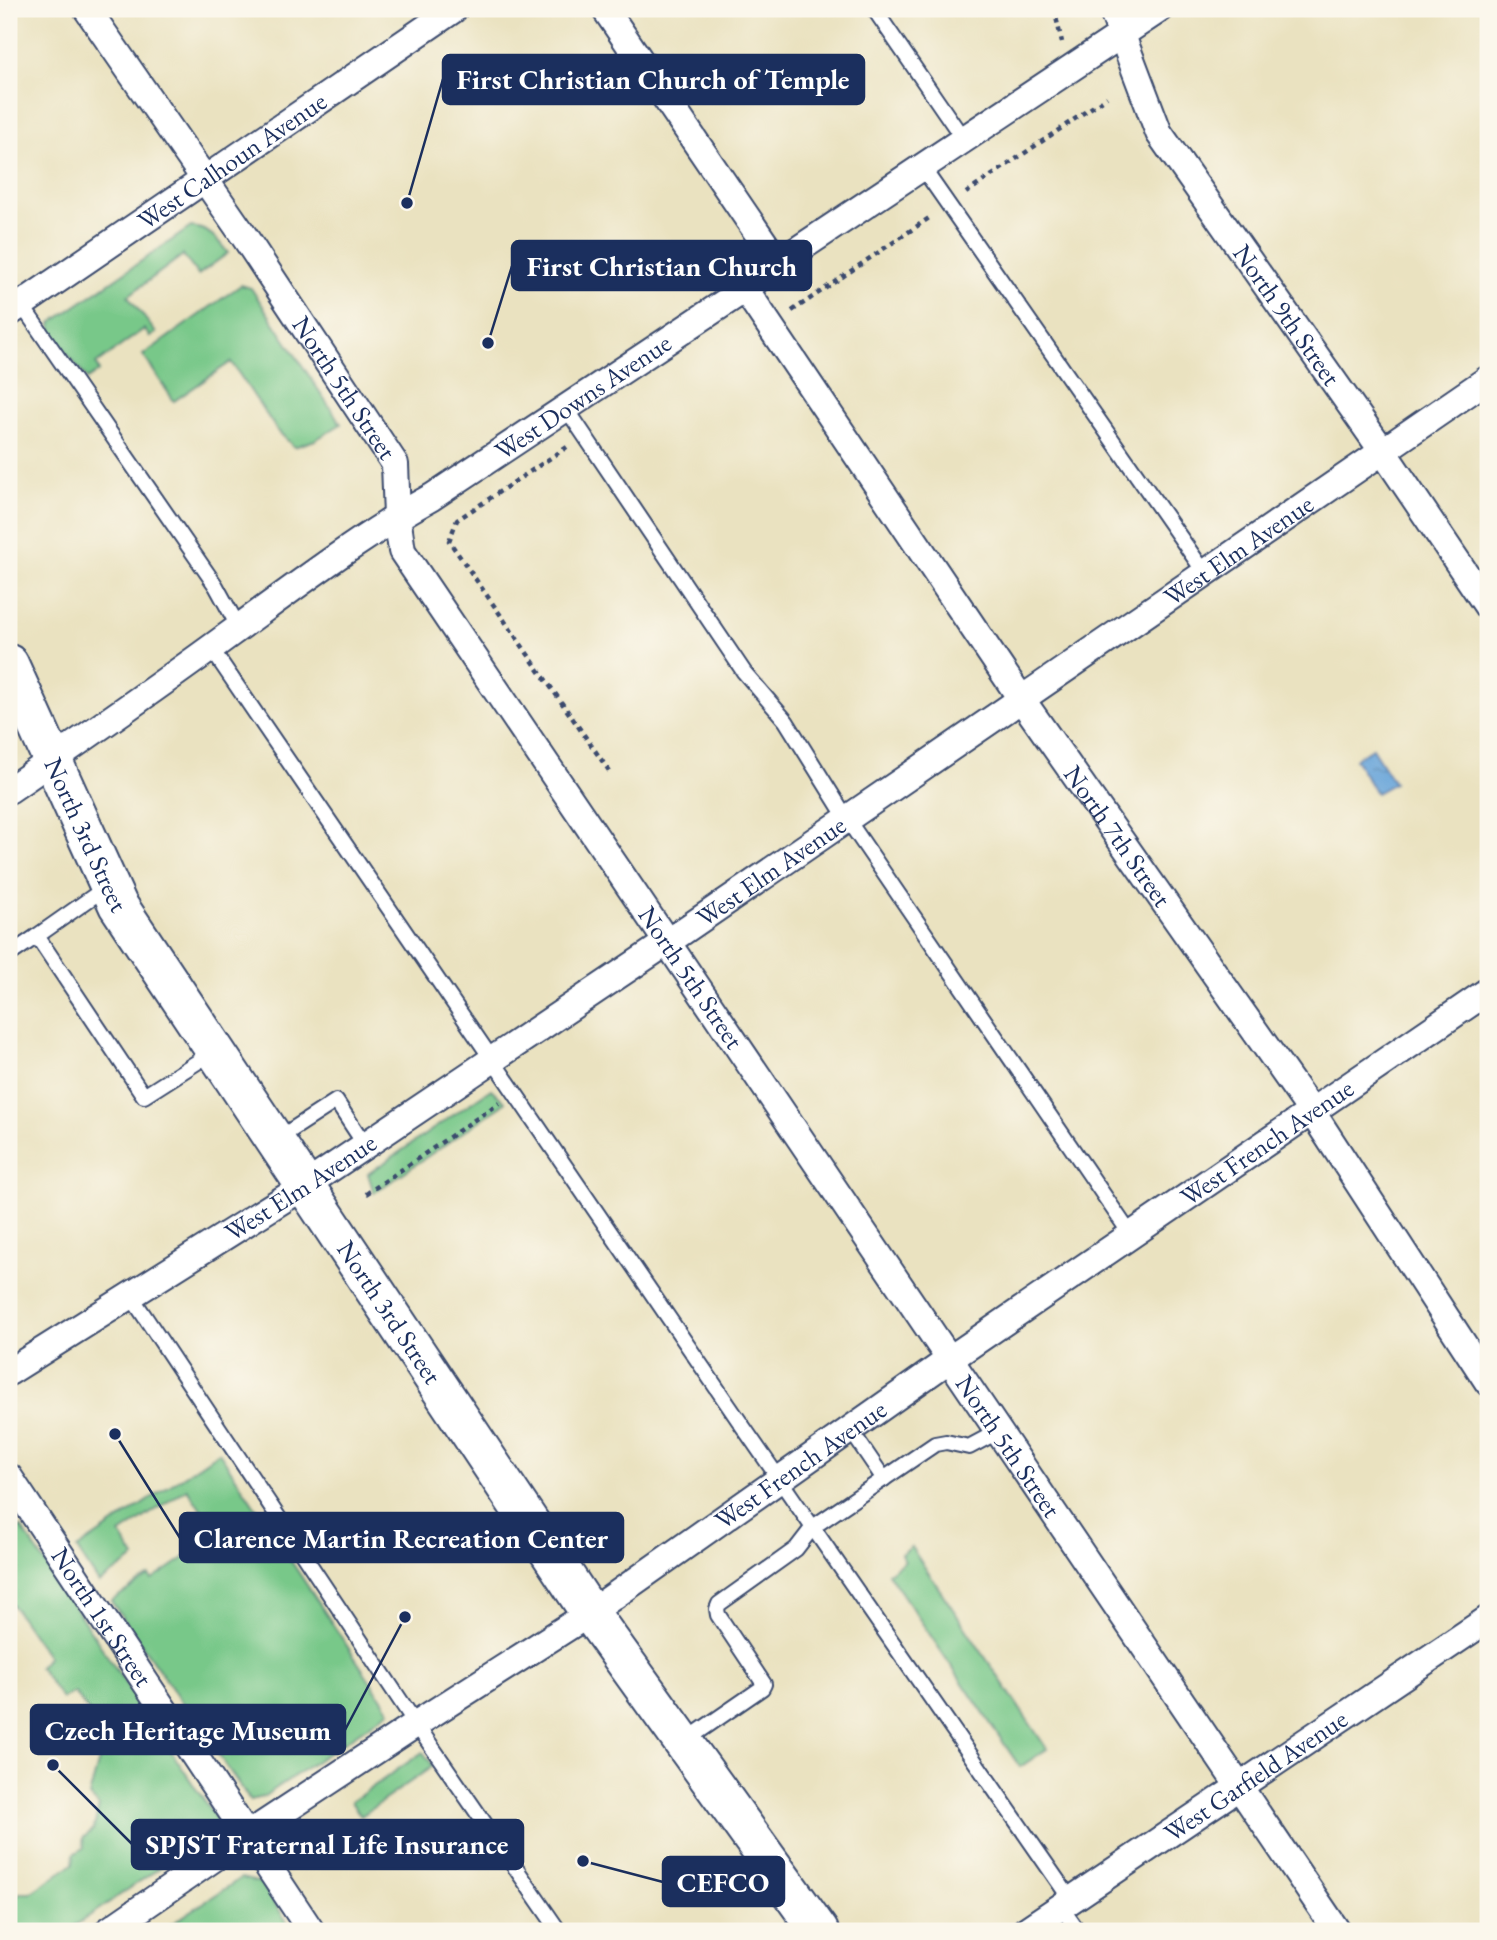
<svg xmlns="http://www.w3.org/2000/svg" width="1497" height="1940" font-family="'EB Garamond',serif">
	<defs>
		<pattern id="water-ripples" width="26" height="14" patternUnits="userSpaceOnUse" patternTransform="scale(1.75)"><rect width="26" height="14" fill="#67a4d9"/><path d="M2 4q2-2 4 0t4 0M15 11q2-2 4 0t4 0" fill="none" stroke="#5486b3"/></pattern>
	</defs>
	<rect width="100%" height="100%" fill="#fbf7ec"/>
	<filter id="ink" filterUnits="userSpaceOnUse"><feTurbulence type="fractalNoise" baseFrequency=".0143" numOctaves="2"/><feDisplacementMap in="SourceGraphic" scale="14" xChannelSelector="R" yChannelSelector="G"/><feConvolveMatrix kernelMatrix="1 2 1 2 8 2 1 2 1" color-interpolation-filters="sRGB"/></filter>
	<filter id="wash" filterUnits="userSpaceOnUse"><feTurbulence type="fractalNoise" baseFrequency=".00686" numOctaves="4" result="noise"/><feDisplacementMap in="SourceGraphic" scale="28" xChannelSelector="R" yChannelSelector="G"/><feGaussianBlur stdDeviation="1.57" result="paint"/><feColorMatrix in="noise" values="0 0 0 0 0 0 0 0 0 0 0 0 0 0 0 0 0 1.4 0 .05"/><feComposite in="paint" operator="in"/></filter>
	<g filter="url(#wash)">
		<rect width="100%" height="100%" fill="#eae2c0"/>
		<g fill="#78c889" stroke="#4a7c74" stroke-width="2">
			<path d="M191 227C209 228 217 239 228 253L198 275 183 255 128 296 156 333 150 337 144 329 96 364 99 371 87 379 52 334 51 323Z"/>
			<path d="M241 285 251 288 341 424 315 440 294 447 277 430 231 362 174 401 143 355Z"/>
			<path d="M491 1089 505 1102 501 1106 374 1193 368 1174Z"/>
			<path d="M219 1452 390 1711 263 1797 250 1800 111 1601 149 1576 152 1580 218 1535 187 1489 120 1534 135 1558 99 1583 77 1549Z"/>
			<path d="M21 1527 221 1826 67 1931H9V1910L12 1907 18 1893H30L73 1864 74 1854 84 1848 83 1838 94 1829 99 1806 89 1796 106 1735 74 1692 62 1699 39 1667 48 1657 9 1600V1536Z"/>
			<path d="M911 1547 1047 1749 1020 1767 888 1573 905 1561 901 1554Z"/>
			<path d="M423 1752 433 1766 361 1816 351 1802Z"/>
			<path d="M241 1878 261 1883 293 1931H241L239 1929 235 1931 228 1921 214 1931H161Z"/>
		</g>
		<path fill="url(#water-ripples)" stroke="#416a9c" stroke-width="2" d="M1372 748 1394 783 1376 793 1355 759Z"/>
	</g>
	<g filter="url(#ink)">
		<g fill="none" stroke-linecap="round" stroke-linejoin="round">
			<defs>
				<g id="lane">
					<path d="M874 9 964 140"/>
					<path d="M922 167 1205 573"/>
					<path d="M21 304 216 586 239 628"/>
					<path d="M566 408 744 672 786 721 847 819 1131 1235"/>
					<path d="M211 648 748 1434 1071 1900"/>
					<path d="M108 886 37 936 144 1096 213 1052"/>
					<path d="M9 955 37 936"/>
					<path d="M276 1140 336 1101 365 1145"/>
					<path d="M131 1296 416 1724 559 1931"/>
					<path d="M850 1429 884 1479"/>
					<path d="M685 1741 762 1688 764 1684 718 1615 717 1609 719 1604 796 1549 813 1527 935 1444 946 1442 969 1447 999 1431"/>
					<path d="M1061 1907 1078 1931"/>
				</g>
				<g id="street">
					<path id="s1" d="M87 9 244 236 395 464 397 516 402 551 1337 1931"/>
					<path d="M605 9 778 263"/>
					<path id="s2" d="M1112 9 1159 133 1382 450 1488 607"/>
					<path id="s3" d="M745 289 1022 700 1312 1112 1488 1382"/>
					<path id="s4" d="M9 313 454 9"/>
					<path id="s5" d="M9 790C83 739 158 687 230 634 296 586 361 536 432 497L745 289 778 263 1160 9"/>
					<path id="s6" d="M9 1372 306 1185 666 943 1488 379"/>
					<path id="s7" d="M9 1477 311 1931"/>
					<path id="s8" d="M108 1931 246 1836 416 1724 590 1613 950 1359 1488 991"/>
					<path id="s9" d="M1025 1931 1488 1619"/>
				</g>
				<g id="primary">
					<path id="s10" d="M9 664 118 905 590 1613 819 1931"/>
				</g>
			</defs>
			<use href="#lane" stroke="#3a4a6d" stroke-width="18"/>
			<use href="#street" stroke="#3a4a6d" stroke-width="30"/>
			<use href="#primary" stroke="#3a4a6d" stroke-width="42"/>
			<g stroke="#3a4a6d" stroke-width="4.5" stroke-dasharray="5 5" stroke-linecap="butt">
				<path d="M1054 9 1062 42"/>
				<path d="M966 193 1107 97"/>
				<path d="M792 311 932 216"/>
				<path d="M567 447 457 520 449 541 612 775"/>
				<path d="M366 1194 499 1103"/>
			</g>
			<use href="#lane" stroke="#fff" stroke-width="14"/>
			<use href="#street" stroke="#fff" stroke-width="26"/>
			<use href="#primary" stroke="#fff" stroke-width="38"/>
		</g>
	</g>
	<g text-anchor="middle" stroke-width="7" stroke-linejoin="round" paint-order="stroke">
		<g font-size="26" fill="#1b2f5e" stroke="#fbf7ec">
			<text dy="9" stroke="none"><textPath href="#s4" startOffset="270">West Calhoun Avenue</textPath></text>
			<text dy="9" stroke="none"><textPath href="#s2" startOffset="355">North 9th Street</textPath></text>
			<text dy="9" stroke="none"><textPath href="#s1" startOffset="458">North 5th Street</textPath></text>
			<text dy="9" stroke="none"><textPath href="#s5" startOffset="696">West Downs Avenue</textPath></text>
			<text dy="9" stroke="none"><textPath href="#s6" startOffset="1479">West Elm Avenue</textPath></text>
			<text dy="9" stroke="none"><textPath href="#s10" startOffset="187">North 3rd Street</textPath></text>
			<text dy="9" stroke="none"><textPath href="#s3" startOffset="662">North 7th Street</textPath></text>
			<text dy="9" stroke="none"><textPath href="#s6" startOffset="912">West Elm Avenue</textPath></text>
			<text dy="9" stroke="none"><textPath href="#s1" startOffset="1152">North 5th Street</textPath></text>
			<text dy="9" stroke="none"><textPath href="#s8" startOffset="1402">West French Avenue</textPath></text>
			<text dy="9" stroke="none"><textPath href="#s6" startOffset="345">West Elm Avenue</textPath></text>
			<text dy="9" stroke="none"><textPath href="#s10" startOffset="754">North 3rd Street</textPath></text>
			<text dy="9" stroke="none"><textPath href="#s1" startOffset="1718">North 5th Street</textPath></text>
			<text dy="9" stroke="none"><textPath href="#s8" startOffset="835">West French Avenue</textPath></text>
			<text dy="9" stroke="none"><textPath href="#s7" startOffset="168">North 1st Street</textPath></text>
			<text dy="9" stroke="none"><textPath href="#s9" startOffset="278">West Garfield Avenue</textPath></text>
		</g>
	</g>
	<path fill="none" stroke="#1b2f5e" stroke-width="2.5" d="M407 203L443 79M488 343L512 266M115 1434L180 1538M405 1617L345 1730M53 1765L132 1844M583 1861L663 1882"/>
	<g fill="#1b2f5e" stroke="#fbf7ec" stroke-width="2.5">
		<circle cx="407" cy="203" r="7"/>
		<circle cx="488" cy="343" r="7"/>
		<circle cx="115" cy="1434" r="7"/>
		<circle cx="405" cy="1617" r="7"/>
		<circle cx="53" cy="1765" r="7"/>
		<circle cx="583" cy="1861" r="7"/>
	</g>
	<g fill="#1b2f5e" stroke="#1b2f5e" stroke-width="2.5">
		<rect x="443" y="55" width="421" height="49" rx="7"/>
		<rect x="512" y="241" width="299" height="49" rx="7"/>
		<rect x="180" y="1513" width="443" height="49" rx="7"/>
		<rect x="31" y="1705" width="314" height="49" rx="7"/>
		<rect x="132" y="1820" width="391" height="49" rx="7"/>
		<rect x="663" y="1857" width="121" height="49" rx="7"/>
	</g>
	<g font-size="28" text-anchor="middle" font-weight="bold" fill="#fff">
		<text x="653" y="89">First Christian Church of Temple</text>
		<text x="662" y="276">First Christian Church</text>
		<text x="401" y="1548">Clarence Martin Recreation Center</text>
		<text x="188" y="1740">Czech Heritage Museum</text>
		<text x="327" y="1854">SPJST Fraternal Life Insurance</text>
		<text x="723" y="1892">CEFCO</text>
	</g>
	<rect width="1497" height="1940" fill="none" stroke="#fbf7ec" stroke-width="35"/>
</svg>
